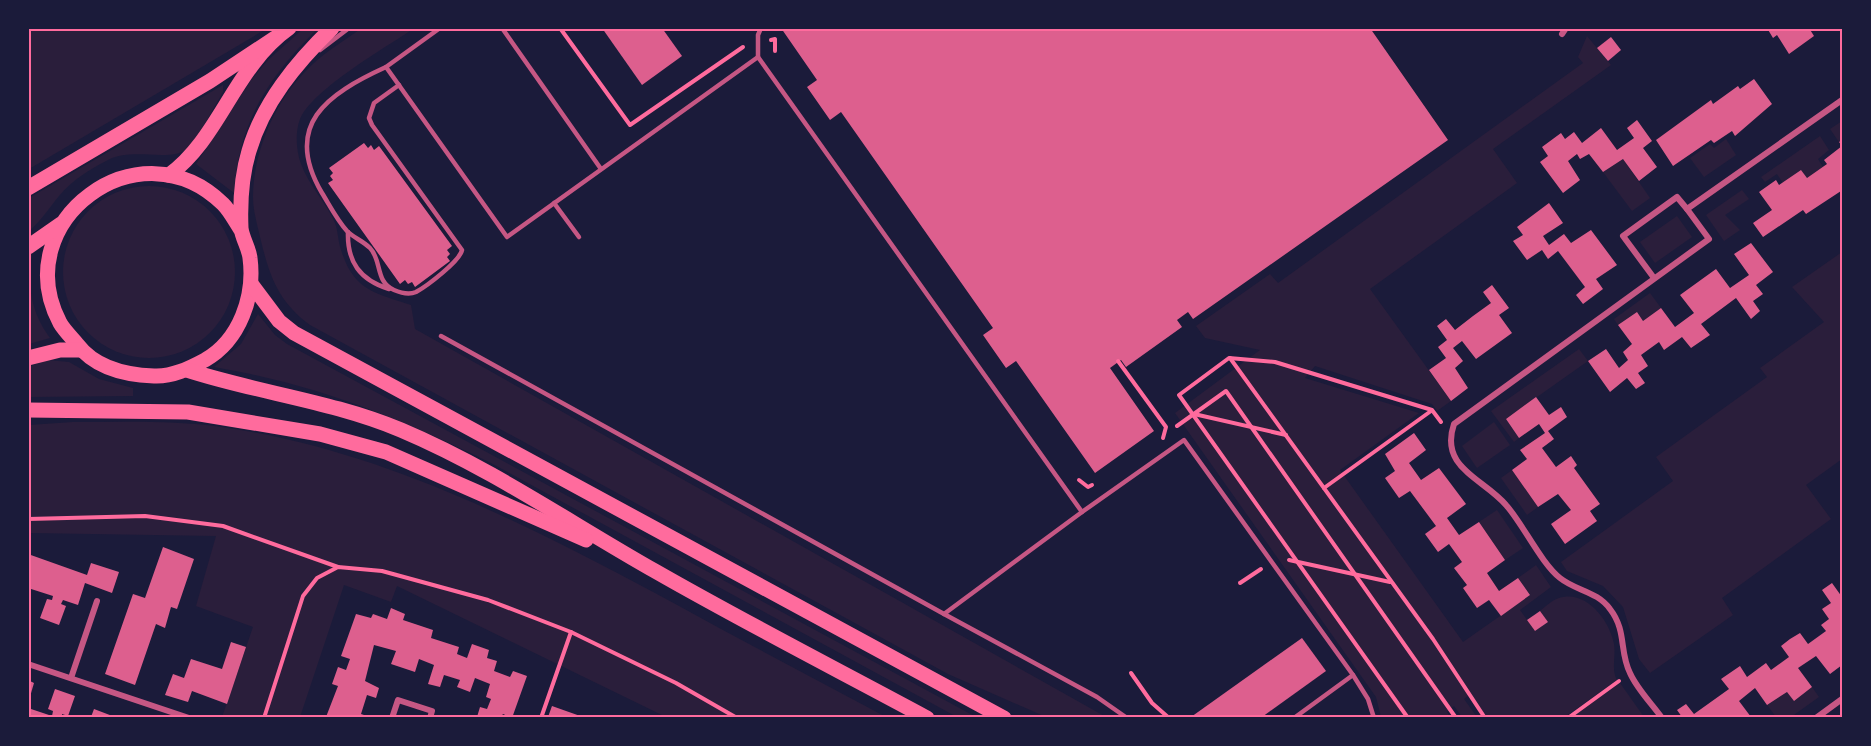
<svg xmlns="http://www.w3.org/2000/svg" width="1871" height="746" font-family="Literata,serif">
	<rect width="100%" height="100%" fill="#1b1b3a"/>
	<g fill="#2a1e3b">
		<path d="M29 28H266V29L29 169Z"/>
		<path d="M362 28 413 29C385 48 313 89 300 119 295 132 296 151 301 164 309 186 326 202 335 223 338 231 338 241 341 250 354 291 375 293 411 305L415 329 1106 717H1046L948 674 310 325C279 302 270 278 261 241 258 227 253 212 253 197 253 154 274 103 304 73 320 55 342 42 362 28Z"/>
		<path d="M303 29H317C267 79 239 122 234 193L196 164 251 80 268 60Z"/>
		<path d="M1587 36 1611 65 1493 149 1517 183 1370 289 1451 401 1437 411 1432 404 1315 366 1305 378 1419 413 1340 470 1463 642 1530 595 1518 578 1536 565 1551 587 1520 610 1535 631 1548 622 1540 611C1546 606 1552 600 1559 598 1586 589 1610 621 1614 644 1616 656 1611 670 1617 680L1565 717H1487L1470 694 1464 699 1477 717H1462L1454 706 1447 712 1450 717H1381L1376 697 1175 413 1260 350 1205 338 1196 326 1270 274 1278 283 1583 63 1578 57Z"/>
		<path d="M223 85V92L192 146C170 165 137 146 108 160 90 169 72 180 59 196 49 208 41 221 29 231V198Z"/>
		<path d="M1842 121V140L1839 142 1830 129Z"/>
		<path d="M1820 136 1829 150 1818 159 1823 167 1807 178 1801 170 1783 183 1777 174 1765 182 1761 177Z"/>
		<path d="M1726 139 1736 155 1704 177 1690 158 1710 144 1714 148Z"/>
		<path d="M1623 159 1650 198 1632 211 1603 172Z"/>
		<circle cx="149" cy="272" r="86"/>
		<path d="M1742 190 1749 199 1725 215 1740 230 1724 241 1706 215Z"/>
		<path d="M1677 216 1692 237 1655 263 1640 242Z"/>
		<path d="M1842 252V459L1806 485 1831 519 1722 598 1733 615 1650 673 1639 659 1623 607 1603 586 1567 571 1561 562 1673 481 1656 457 1767 377 1760 368 1824 322 1792 287Z"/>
		<path d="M32 254C27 286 31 312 50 338L29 344 28 256Z"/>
		<path d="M1650 293 1661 308 1643 321 1637 312 1618 325 1614 319Z"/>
		<path d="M258 314 275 335 287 344 976 717H957L491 463C397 417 318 385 214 367L241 344Z"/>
		<path d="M1579 349 1588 361 1506 419 1519 438 1514 442 1491 411Z"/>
		<path d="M47 360 69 362 99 379 133 388V396L29 397 28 367Z"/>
		<path d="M73 422C123 422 173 420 222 427 387 451 534 528 679 606 748 644 817 680 886 717H666L397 586 391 602 344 585 300 717H222L253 627 196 606 216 536 29 533V425Z"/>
		<path d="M1494 422 1510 445 1477 468 1462 446Z"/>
		<path d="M1512 470 1538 507 1527 515 1501 478Z"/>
		<path d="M1497 510 1523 548 1505 560 1479 522Z"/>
		<path d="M1620 683 1644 717H1572Z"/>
		<path d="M1812 687 1819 697 1791 717H1776L1767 705 1787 692 1794 700Z"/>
	</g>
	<g fill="#dd5f8e">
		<path d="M602 28H662L682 56 642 85Z"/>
		<path d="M781 28H1370L1448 140 1193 319 1188 312 1177 320 1182 327 1126 367 1121 360 1110 368 1154 431 1095 473 1016 361 1006 368 983 335 993 328 841 112 830 120 807 87 817 80Z"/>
		<path d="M1767 28H1809L1814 36 1789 54 1777 35 1773 38Z"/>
		<path d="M1611 37 1621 50 1608 61 1597 48Z"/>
		<path d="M1754 79 1772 104 1735 136 1732 131 1714 143 1711 140 1673 166 1656 140 1711 100 1713 104 1738 86 1740 89Z"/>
		<path d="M1637 120 1652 141 1643 148 1657 167 1639 181 1623 159 1603 172 1589 154 1580 159 1577 154 1568 161 1580 180 1563 193 1540 162 1548 156 1542 147 1561 133 1565 139 1574 132 1582 143 1601 128 1617 150 1634 138 1627 128Z"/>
		<path d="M1842 140V193L1841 191 1806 214 1803 210 1763 237 1753 223 1772 210 1759 192 1776 180 1779 185 1801 170 1807 178 1827 164 1824 160 1842 146 1839 142Z"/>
		<path d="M364 143 368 148 371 145 374 150 379 146 452 246 447 250 450 254 447 257 450 261 415 287 412 282 408 284 405 280 400 284 328 183 333 180 330 176 333 173 329 168Z"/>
		<path d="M1549 203 1563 223 1543 236 1549 245 1564 234 1571 243 1591 230 1617 265 1596 279 1603 289 1583 304 1576 295 1585 287 1558 251 1548 259 1542 250 1527 260 1513 241 1523 235 1517 227Z"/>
		<path d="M1751 243 1773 272 1756 285 1763 294 1753 301 1760 311 1751 319 1736 298 1701 324 1710 335 1691 348 1682 337 1664 350 1659 342 1641 355 1648 366 1638 373 1645 383 1636 389 1627 378 1610 392 1588 361 1606 349 1619 368 1628 360 1623 352 1632 344 1618 325 1637 312 1643 321 1661 308 1675 327 1694 313 1680 295 1716 269 1730 288 1749 275 1734 254Z"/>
		<path d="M1492 285 1509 308 1499 315 1512 333 1476 359 1462 341 1453 348 1463 361 1455 368 1468 388 1451 401 1429 370 1446 358 1438 347 1447 340 1437 326 1446 319 1455 330 1473 316 1491 303 1483 292Z"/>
		<path d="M1536 397 1549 415 1561 407 1567 417 1548 431 1554 439 1542 448 1556 467 1571 456 1577 465 1574 468 1600 504 1590 511 1597 521 1565 544 1551 524 1571 510 1558 494 1538 507 1512 470 1527 459 1520 450 1545 433 1539 424 1519 438 1506 419Z"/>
		<path d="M1414 433 1426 450 1409 463 1421 480 1439 468 1466 504 1447 518 1459 535 1479 522 1505 560 1487 573 1499 591 1518 578 1530 595 1501 616 1489 600 1477 608 1463 588 1467 585 1454 568 1462 562 1449 544 1438 552 1425 534 1436 526 1410 491 1399 498 1385 478 1395 471 1385 454Z"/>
		<path d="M163 547 194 559 177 609 171 607 165 628 156 624 135 685 105 674 133 594 145 598Z"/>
		<path d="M28 554 87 575 91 563 119 572 112 593 85 583 78 605 63 600 61 604 66 606 59 625 40 618 47 599 52 600 53 596 28 588Z"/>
		<path d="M1832 583 1842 597V665L1830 674 1816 656 1798 668 1812 687 1794 701 1787 692 1767 705 1755 688 1739 701 1751 717H1682L1677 710 1686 704 1694 714 1729 689 1721 679 1740 666 1747 677 1766 663 1771 670 1789 657 1781 646 1790 639 1800 633 1808 644 1826 631 1821 625 1829 619 1822 609 1831 603 1822 590Z"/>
		<path d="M391 608 405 614 403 620 433 630 431 638 459 647 457 654 467 658 472 644 489 650 487 658 497 661 494 671 510 677 513 671 527 676 512 718 503 714 501 717H477L480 707 487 709 491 699 486 697 490 684 475 678 470 692 457 687 460 680 444 675 440 687 428 684 434 665 419 659 415 672 391 664 396 651 374 645 365 681 379 688 376 698 367 695 361 714 370 717H326L338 686 332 684 338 667 346 670 350 659 341 656 356 614 371 618 373 614 387 619Z"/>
		<path d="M1540 611 1548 622 1535 631 1527 620Z"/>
		<path d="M1302 638 1326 671 1262 717H1191Z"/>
		<path d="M231 642 246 647 227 704 192 691 188 702 165 695 173 674 184 678 191 659 222 669Z"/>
		<path d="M28 680 34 683 29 700H28Z"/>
		<path d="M55 689 75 696 68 716 62 714V717H28V708L52 716 53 711 48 709Z"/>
		<path d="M552 706 583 717H548Z"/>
		<path d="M94 709 115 717H91Z"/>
	</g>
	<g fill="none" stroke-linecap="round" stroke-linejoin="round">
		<g stroke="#ff6b9d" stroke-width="4">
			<path d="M560 28 630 125 743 47"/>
			<path d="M771 40 775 39V51"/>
			<path d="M1230 358 1433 639 1485 718"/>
			<path d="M1118 361 1166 427 1163 438"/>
			<path d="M1194 414 1286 435"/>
			<path d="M1177 426 1226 391 1456 718"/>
			<path d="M1079 480 1088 487 1092 485"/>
			<path d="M1324 488 1431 411"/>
			<path d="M28 519 145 516 223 526 338 567"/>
			<path d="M1289 560 1390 582"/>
			<path d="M1240 583 1261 569"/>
			<path d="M1131 673 1152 703 1169 718"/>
			<path d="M264 718 303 596 317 578 338 567 382 571 488 600 571 632 676 683 737 718"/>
			<path d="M541 718 571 632"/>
			<path d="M1408 718 1179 395 1229 358 1275 362 1432 410 1441 422"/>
			<path d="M1568 718 1619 681"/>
		</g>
		<g stroke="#c65784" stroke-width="4.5">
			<path d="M440 28 386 67 507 237 758 57 1082 512 944 614 1097 697 1127 718"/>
			<path d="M502 28 601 169"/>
			<path d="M320 50 349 28"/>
			<path d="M758 57V35L761 28"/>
			<path d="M386 67C327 94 282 125 322 193 330 206 337 220 347 231 354 238 363 241 370 248 382 260 375 282 394 290 401 293 409 295 416 292 427 286 460 261 462 250L372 125 369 118 374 103 399 85"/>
			<path d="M554 203 579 237"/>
			<path d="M348 232C347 262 360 280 389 289"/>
			<path d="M441 336 944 614"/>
			<path d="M1082 512 1184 440 1353 675 1368 699 1374 718"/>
			<path d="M1294 718 1353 675"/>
		</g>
		<g stroke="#c65784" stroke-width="6">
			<path d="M1562 34 1566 28"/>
			<path d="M1654 278 1623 236 1677 197 1687 209"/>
			<path d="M28 664 189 718"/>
			<path d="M71 678 97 601"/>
			<path d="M392 718 398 700 432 711 430 718"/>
			<path d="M1662 718C1652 704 1637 689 1630 673 1619 651 1627 631 1610 609 1597 591 1576 591 1560 578 1541 563 1523 524 1506 505 1483 478 1439 468 1454 424L1709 239 1687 209 1842 100"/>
			<path d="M1816 718 1842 699"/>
		</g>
		<g stroke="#ff6b9d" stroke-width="15">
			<path d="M169 175C220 138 234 67 289 28"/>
			<path d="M28 188 210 81 275 38"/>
			<path d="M241 230C235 221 230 211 223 204 140 122 6 221 60 323 64 330 72 338 77 344 95 368 126 375 154 376 172 377 190 368 205 360 240 340 255 296 250 258 249 248 242 238 241 228 240 204 242 174 249 151 263 103 296 63 332 28"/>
			<path d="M28 247 61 224"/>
			<path d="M252 285 279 321 294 333 1004 718"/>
			<path d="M28 358 60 350H81"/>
			<path d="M187 370C258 393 332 401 401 430 491 468 570 523 655 571 744 622 836 669 927 718"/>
			<path d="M28 410 188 412 320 434 386 452 586 540"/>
		</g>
	</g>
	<rect width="1871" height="746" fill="none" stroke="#1b1b3a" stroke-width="60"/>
	<rect x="30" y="30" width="1811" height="686" fill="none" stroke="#ff6b9d" stroke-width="2"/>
</svg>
